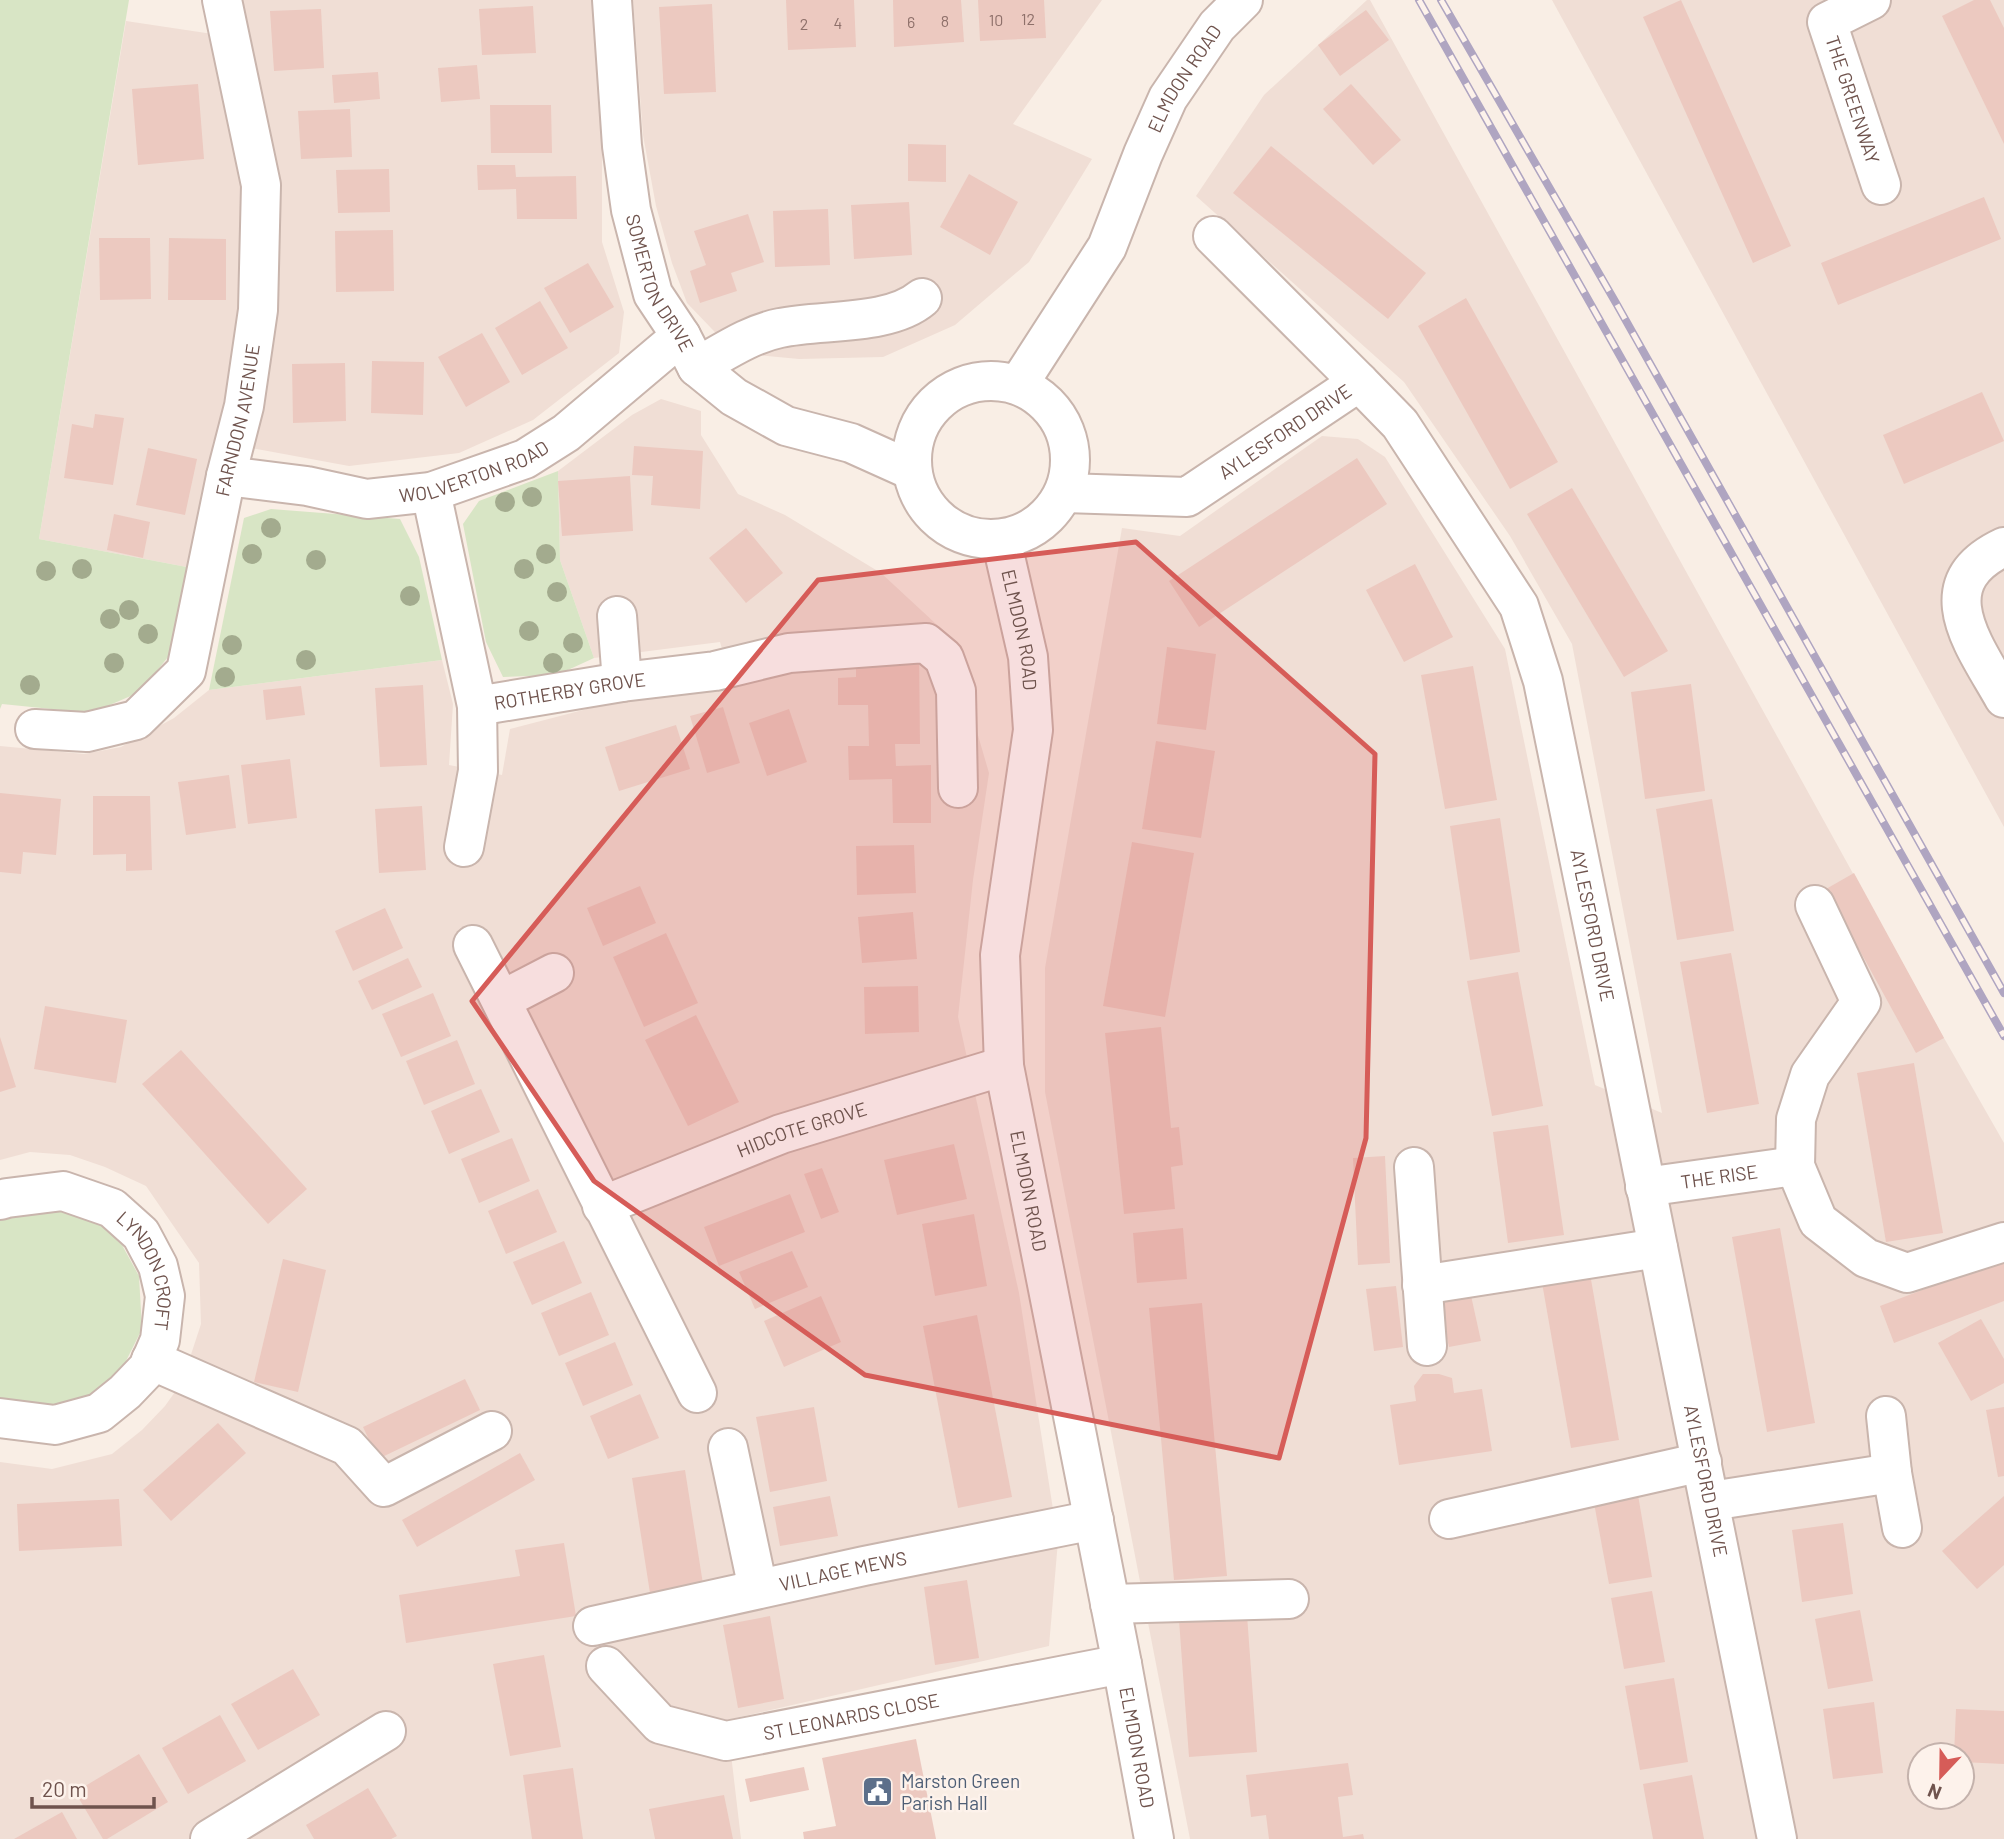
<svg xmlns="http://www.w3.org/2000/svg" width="2004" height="1839" font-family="Barlow,sans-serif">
	<rect width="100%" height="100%" fill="#f9eee5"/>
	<g fill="#f0ded5" fill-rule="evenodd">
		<path d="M241 0H592L602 147V242L624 312 619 353 533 420 459 453 349 466 213 441 206 504 192 568 39 539 126 21 246 39Z"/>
		<path d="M633 0H1102L1013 124 1092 159 1029 262 955 325 883 357 799 359 735 353 687 303 672 263 656 206 643 135Z"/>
		<path d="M1367 0H1370L1944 1038 2004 1143V1839H1190L1045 1092V968L1122 528 1180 536 1322 436 1358 439 1385 457 1505 649 1595 1085 1662 1113 1572 644 1510 536 1404 382 1196 196 1264 95ZM1920 1755H1962V1797H1920Z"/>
		<path d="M1552 0H2004V827Z"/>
		<path d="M661 399 701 411V435L738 494 785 515 881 573 949 636 989 773 973 880 958 1017 1019 1293 1058 1541 1049 1646 727 1720 741 1839H0V1462L52 1469 112 1454 142 1430 165 1406 182 1382 201 1324 199 1263 146 1186 105 1167 70 1155 30 1152 0 1160V746L84 754 121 747 174 718 209 690 442 660 453 704 449 765 502 775 510 729 610 703 732 682 720 642 594 658 560 560 558 471 632 415Z"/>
	</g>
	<g fill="#d8e5c5">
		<path d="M0 0H129L39 539 192 568 168 657 140 692 91 713 2 704 0 709Z"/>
		<path d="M558 471 560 560 594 658 557 675 503 677 486 642 463 524 479 501Z"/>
		<path d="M271 509 400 519 419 557 442 660 209 690 244 518Z"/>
		<path d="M64 1209 98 1222 122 1245 139 1276 142 1329 119 1375 91 1397 66 1407 6 1402 0 1398V1218Z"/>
	</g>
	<g fill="#ecc9c0">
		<path d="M786 0H854L856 47 788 50Z"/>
		<path d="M893 0H961L964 42 894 47Z"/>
		<path d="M978 0H1044L1046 38 980 41Z"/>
		<path d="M1681 0 1791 246 1753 263 1643 17Z"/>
		<path d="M1974 0H1990L2004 28V144L1942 16Z"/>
		<path d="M712 4 716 92 664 94 659 7Z"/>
		<path d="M533 6 536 53 482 55 479 9Z"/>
		<path d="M321 9 324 68 274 71 270 11Z"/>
		<path d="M1366 10 1389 40 1340 76 1318 45Z"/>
		<path d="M477 65 480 99 441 102 438 68Z"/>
		<path d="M378 72 380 99 334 103 332 75Z"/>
		<path d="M198 84 204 159 138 165 132 89Z"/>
		<path d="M1351 84 1401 140 1373 165 1323 109Z"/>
		<path d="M490 105H551L552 153H491Z"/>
		<path d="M350 109 352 157 301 159 298 111Z"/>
		<path d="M908 144 946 145V182L908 181Z"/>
		<path d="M1271 146 1426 273 1388 319 1233 193Z"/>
		<path d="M477 165H515L516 177 576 176 577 219H517L516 189 478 190Z"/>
		<path d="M389 169 390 212 338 213 336 170Z"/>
		<path d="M969 174 1018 202 990 255 940 227Z"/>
		<path d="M1984 197 2001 239 1838 305 1821 263Z"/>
		<path d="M909 202 912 255 854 259 851 205Z"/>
		<path d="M828 209 830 265 775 267 773 211Z"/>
		<path d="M748 214 764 262 731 273 737 291 700 303 690 271 706 265 694 231Z"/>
		<path d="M393 230 394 291 336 292 335 231Z"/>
		<path d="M99 238H150L151 299 100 300Z"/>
		<path d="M169 238 226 239V300H168Z"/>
		<path d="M588 263 614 307 570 333 544 288Z"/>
		<path d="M1466 298 1558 462 1510 489 1418 326Z"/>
		<path d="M540 301 568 348 522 375 495 328Z"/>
		<path d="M482 333 510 382 466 407 438 357Z"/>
		<path d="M372 361 424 362 423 415 371 413Z"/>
		<path d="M345 363 346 421 293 423 292 364Z"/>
		<path d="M1982 392 2004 441 1904 484 1883 435Z"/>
		<path d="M95 414 124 418 113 485 64 478 72 424 93 428Z"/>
		<path d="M634 446 703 451 700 509 651 505 653 476 632 475Z"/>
		<path d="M148 448 197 459 185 515 136 505Z"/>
		<path d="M1357 458 1387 504 1199 627 1169 581Z"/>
		<path d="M630 476 633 531 562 536 558 481Z"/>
		<path d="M1572 488 1668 651 1624 677 1527 514Z"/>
		<path d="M114 514 150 522 143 558 107 550Z"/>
		<path d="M746 528 783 573 746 603 709 558Z"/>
		<path d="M1415 564 1453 637 1404 662 1366 590Z"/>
		<path d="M1167 647 1216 654 1206 730 1157 724Z"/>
		<path d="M919 649 920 744H895L896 766 931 765V823H893L892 779 849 780 848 746H869L868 705H838V678L856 677V650Z"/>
		<path d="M1473 666 1497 800 1445 809 1421 675Z"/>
		<path d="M1691 684 1705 791 1645 799 1631 692Z"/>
		<path d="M423 685 427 765 380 767 375 688Z"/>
		<path d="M301 686 305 715 266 720 263 690Z"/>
		<path d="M723 707 740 763 707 773 690 716Z"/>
		<path d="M789 709 807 762 767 776 749 723Z"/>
		<path d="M676 725 690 769 619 791 605 747Z"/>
		<path d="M1156 741 1215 751 1201 838 1142 829Z"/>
		<path d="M290 759 297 818 248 824 241 765Z"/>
		<path d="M229 775 236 828 186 835 178 782Z"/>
		<path d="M0 793 61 799 56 855 23 852 21 874 0 872Z"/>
		<path d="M93 796H150L152 870 126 871V854L93 855Z"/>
		<path d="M1712 799 1734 931 1677 940 1656 809Z"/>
		<path d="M422 806 426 870 379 873 375 809Z"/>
		<path d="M1500 818 1520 952 1470 960 1450 826Z"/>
		<path d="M1132 842 1194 853 1165 1017 1103 1006Z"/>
		<path d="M914 845 916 893 857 895 856 846Z"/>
		<path d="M1854 873 1944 1038 1916 1053 1826 889Z"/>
		<path d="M640 886 656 923 603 946 587 908Z"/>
		<path d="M385 908 403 948 353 971 335 931Z"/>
		<path d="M913 912 917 959 862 963 858 917Z"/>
		<path d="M666 933 698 1003 644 1027 613 957Z"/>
		<path d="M1731 953 1759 1104 1707 1113 1680 962Z"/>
		<path d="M408 958 422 987 372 1010 358 981Z"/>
		<path d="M1518 972 1543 1106 1492 1116 1467 981Z"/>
		<path d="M918 986 919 1032 865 1034 864 987Z"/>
		<path d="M433 993 451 1036 401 1057 382 1014Z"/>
		<path d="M45 1006 127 1020 116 1083 34 1069Z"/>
		<path d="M696 1015 739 1102 688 1126 645 1040Z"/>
		<path d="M1161 1027 1171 1128 1179 1127 1183 1165 1171 1167 1175 1209 1124 1214 1105 1033Z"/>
		<path d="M0 1037 16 1087 0 1092Z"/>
		<path d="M457 1040 475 1084 424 1105 406 1061Z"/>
		<path d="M181 1050 307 1189 268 1224 142 1084Z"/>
		<path d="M1914 1063 1943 1233 1886 1242 1857 1073Z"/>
		<path d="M481 1089 500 1132 449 1154 431 1111Z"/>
		<path d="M1548 1125 1564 1235 1508 1243 1493 1132Z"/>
		<path d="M512 1138 530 1181 479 1203 461 1159Z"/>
		<path d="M954 1144 967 1199 897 1215 884 1160Z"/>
		<path d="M1385 1156 1390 1263 1358 1265 1353 1158Z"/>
		<path d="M822 1168 839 1212 821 1219 804 1174Z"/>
		<path d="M538 1189 557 1232 506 1254 488 1211Z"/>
		<path d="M790 1194 805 1232 719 1266 704 1227Z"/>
		<path d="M974 1214 987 1286 935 1296 922 1224Z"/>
		<path d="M1183 1228 1187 1279 1137 1283 1133 1233Z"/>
		<path d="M1780 1228 1815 1423 1767 1432 1732 1237Z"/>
		<path d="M564 1241 582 1283 532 1305 513 1262Z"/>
		<path d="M792 1251 808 1287 755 1309 739 1272Z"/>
		<path d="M283 1259 326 1270 298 1392 254 1382Z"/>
		<path d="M2004 1259V1301L1894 1343 1880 1306Z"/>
		<path d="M1589 1268 1619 1440 1571 1448 1541 1277Z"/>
		<path d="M1396 1286 1403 1347 1374 1351 1366 1289Z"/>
		<path d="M1470 1291 1481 1341 1449 1347 1438 1298Z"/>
		<path d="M591 1292 609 1335 559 1356 541 1313Z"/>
		<path d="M821 1296 841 1342 784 1367 764 1321Z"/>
		<path d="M1202 1303 1227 1576 1174 1580 1149 1308Z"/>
		<path d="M977 1315 1012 1497 958 1508 923 1326Z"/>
		<path d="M1981 1319 2004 1359V1383L1971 1401 1938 1343Z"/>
		<path d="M615 1342 633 1385 583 1406 565 1363Z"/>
		<path d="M1423 1374H1439L1452 1378 1454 1393 1482 1389 1492 1451 1399 1465 1390 1405 1416 1401 1414 1386Z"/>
		<path d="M465 1379 480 1410 378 1459 363 1427Z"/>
		<path d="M640 1394 659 1438 608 1459 590 1416Z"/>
		<path d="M814 1407 827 1481 770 1492 756 1417Z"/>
		<path d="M2004 1407V1476L1998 1477 1986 1410Z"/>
		<path d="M218 1423 246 1453 171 1521 143 1490Z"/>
		<path d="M520 1453 535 1480 417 1547 402 1520Z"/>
		<path d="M685 1470 703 1584 650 1593 632 1478Z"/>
		<path d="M1638 1495 1652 1577 1609 1584 1594 1503Z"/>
		<path d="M830 1496 838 1536 780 1546 773 1507Z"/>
		<path d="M2004 1496V1565L1977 1589 1942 1551Z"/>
		<path d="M119 1499 122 1546 19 1551 17 1504Z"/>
		<path d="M1843 1523 1853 1594 1802 1602 1792 1530Z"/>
		<path d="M564 1543 576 1616 406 1643 399 1595 520 1576 515 1550Z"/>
		<path d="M967 1580 979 1658 935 1665 924 1587Z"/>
		<path d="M1652 1591 1665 1662 1624 1669 1611 1598Z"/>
		<path d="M1860 1610 1873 1681 1828 1689 1815 1619Z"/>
		<path d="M1247 1615 1257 1752 1189 1757 1179 1620Z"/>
		<path d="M770 1616 784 1699 738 1708 723 1625Z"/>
		<path d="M544 1655 561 1747 510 1756 493 1664Z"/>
		<path d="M293 1669 320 1715 258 1750 231 1704Z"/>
		<path d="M1674 1678 1688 1762 1640 1770 1625 1686Z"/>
		<path d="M1874 1702 1883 1773 1833 1779 1823 1709Z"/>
		<path d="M1956 1709 2004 1711V1764L1962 1762V1755H1954Z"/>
		<path d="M220 1715 246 1761 188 1794 162 1748Z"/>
		<path d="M916 1739 936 1839H804L803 1832 836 1826 822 1758Z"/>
		<path d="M139 1754 168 1802 107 1839H103L75 1792Z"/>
		<path d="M1348 1763 1353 1795 1338 1797 1343 1837 1363 1834 1364 1839H1269L1266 1815 1251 1817 1246 1775Z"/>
		<path d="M804 1767 809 1790 750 1802 745 1779Z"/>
		<path d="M573 1768 583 1839H532L523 1775Z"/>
		<path d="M1692 1775 1704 1839H1653L1643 1784Z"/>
		<path d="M368 1788 397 1836 391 1839H314L306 1825Z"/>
		<path d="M724 1795 733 1839H655L649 1809Z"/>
		<path d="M62 1812 77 1839H14Z"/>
	</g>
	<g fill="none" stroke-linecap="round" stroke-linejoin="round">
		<defs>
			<g id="minor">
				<path id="s1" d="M612 0 622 146 631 210 653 294 681 336 697 367 734 397 786 426 851 443 911 470"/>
				<path id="s2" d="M1871 0 1827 22 1881 185"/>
				<path d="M1213 236 1359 382"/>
				<path d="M697 367C724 352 750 334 780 328 822 319 889 326 922 298"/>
				<circle cx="991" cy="460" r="79"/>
				<path id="s3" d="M1018 385 1107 247 1143 154 1168 98 1217 26 1243 0"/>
				<path id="s4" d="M226 476 307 486 367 499 431 492 525 459 566 433 681 336"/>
				<path id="s5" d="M431 492 477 706 622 682 715 671 789 653 926 643 944 658 956 691 958 788"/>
				<path id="s6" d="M1065 493 1187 497 1359 382 1400 424 1519 606 1543 681C1621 1067 1702 1452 1777 1839"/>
				<path id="s7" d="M1001 539 1028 657 1033 730 1000 955 1004 1066 1122 1664 1154 1839"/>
				<path d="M2004 547C1925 584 1975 646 2004 698"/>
				<path d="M617 616 622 682"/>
				<path id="s8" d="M35 729 87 732 136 720 186 671 226 476 244 406 258 310 261 185 222 0"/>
				<path d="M464 847 478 771 477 706"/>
				<path d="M1815 905 1861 1002 1810 1075 1796 1119 1795 1166 1818 1221 1866 1258 1907 1273 2004 1242"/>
				<path d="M473 945 697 1393"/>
				<path d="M502 1000 554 973"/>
				<path d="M1414 1167 1427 1346"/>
				<path id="s9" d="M1645 1187 1795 1166"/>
				<path id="s10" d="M0 1200 7 1198 63 1191 112 1208 141 1234 158 1266 165 1296 160 1340 148 1368 125 1392 99 1413 55 1425 0 1418"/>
				<path id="s11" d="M602 1206 781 1134 1004 1066"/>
				<path d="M1422 1285 1658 1248"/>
				<path d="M151 1360 347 1446 384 1487 492 1431"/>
				<path d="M1886 1416 1892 1473 1902 1528"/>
				<path d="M728 1448 758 1589"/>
				<path d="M1711 1501 1892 1473"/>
				<path d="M1449 1519 1702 1462"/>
				<path d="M1110 1604 1289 1599"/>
				<path id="s12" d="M593 1626 864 1566 1094 1520"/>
				<path id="s13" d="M606 1666 660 1724 726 1741 1122 1664"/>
				<path d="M210 1839 386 1731"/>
			</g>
		</defs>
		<use href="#minor" stroke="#c9b5ad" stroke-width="42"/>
		<use href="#minor" stroke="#fff" stroke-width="38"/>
		<defs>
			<g id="rail">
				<path d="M1419 0 2004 1036"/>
				<path d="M1441 0 1616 303 2004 993"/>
			</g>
		</defs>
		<use href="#rail" stroke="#afa5c1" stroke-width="8"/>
		<use href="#rail" stroke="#fdf2eb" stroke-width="5" stroke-dasharray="16" stroke-linecap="butt"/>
	</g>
	<g fill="#a3ab8e">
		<circle cx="532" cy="497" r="10"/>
		<circle cx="505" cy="502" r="10"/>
		<circle cx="271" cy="528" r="10"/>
		<circle cx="252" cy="554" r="10"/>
		<circle cx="546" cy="554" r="10"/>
		<circle cx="316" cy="560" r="10"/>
		<circle cx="82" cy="569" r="10"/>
		<circle cx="524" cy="569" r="10"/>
		<circle cx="46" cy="571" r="10"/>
		<circle cx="557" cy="592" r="10"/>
		<circle cx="410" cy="596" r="10"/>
		<circle cx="129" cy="610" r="10"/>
		<circle cx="110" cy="619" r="10"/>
		<circle cx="529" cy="631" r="10"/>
		<circle cx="148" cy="634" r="10"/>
		<circle cx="573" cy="643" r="10"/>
		<circle cx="232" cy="645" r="10"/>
		<circle cx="306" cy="660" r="10"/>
		<circle cx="114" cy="663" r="10"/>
		<circle cx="553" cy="663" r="10"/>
		<circle cx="225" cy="677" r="10"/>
		<circle cx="30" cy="685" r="10"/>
	</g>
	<path fill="#d65c58" fill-opacity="0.2" stroke="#d65c58" stroke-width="5" stroke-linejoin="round" d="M1136 542 1375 754 1366 1138 1279 1458 865 1375 594 1181 472 1001 818 580Z"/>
	<defs>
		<symbol id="civic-square" viewBox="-11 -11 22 22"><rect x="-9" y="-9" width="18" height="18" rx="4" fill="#5c6f8a" stroke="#fdf2eb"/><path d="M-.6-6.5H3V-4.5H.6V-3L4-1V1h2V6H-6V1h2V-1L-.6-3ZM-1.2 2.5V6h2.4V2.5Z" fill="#fff"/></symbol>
	</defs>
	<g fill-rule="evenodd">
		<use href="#civic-square" x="860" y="1774" width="35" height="35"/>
	</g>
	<g text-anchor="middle" stroke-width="5" stroke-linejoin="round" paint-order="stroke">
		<g font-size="16" fill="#8e706a">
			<text x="1028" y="25">12</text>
			<text x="996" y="26">10</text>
			<text x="945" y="27">8</text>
			<text x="911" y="28">6</text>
			<text x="838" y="29">4</text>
			<text x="804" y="30">2</text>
		</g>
		<g font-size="19" fill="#6f534d" stroke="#fdf2eb">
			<text dy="7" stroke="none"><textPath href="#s3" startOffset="350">ELMDON ROAD</textPath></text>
			<text dy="7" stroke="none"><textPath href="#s2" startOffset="131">THE GREENWAY</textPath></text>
			<text dy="7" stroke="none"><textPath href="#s1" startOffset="290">SOMERTON DRIVE</textPath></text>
			<text dy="7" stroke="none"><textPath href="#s8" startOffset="429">FARNDON AVENUE</textPath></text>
			<text dy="7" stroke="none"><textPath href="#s6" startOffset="240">AYLESFORD DRIVE</textPath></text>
			<text dy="7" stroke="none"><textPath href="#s4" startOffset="254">WOLVERTON ROAD</textPath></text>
			<text dy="7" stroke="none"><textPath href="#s7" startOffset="93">ELMDON ROAD</textPath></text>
			<text dy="7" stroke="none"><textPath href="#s5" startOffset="313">ROTHERBY GROVE</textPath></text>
			<text dy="7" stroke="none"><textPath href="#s6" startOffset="933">AYLESFORD DRIVE</textPath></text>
			<text dy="7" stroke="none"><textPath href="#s11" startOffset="214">HIDCOTE GROVE</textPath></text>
			<text dy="7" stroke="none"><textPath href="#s9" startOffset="75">THE RISE</textPath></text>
			<text dy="7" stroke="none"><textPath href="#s7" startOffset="660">ELMDON ROAD</textPath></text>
			<text dy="7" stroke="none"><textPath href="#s10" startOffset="191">LYNDON CROFT</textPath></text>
			<text dy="7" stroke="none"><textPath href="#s6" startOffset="1500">AYLESFORD DRIVE</textPath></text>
			<text dy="7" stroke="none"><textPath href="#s12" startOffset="256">VILLAGE MEWS</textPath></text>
			<text dy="7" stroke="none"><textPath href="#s13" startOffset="275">ST LEONARDS CLOSE</textPath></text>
			<text dy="7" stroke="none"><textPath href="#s7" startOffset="1227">ELMDON ROAD</textPath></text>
		</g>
		<g font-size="19" fill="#4e5e75" stroke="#fdf2eb" text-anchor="start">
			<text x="901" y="1788">Marston Green<tspan x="901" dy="22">Parish Hall</tspan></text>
		</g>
	</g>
	<g transform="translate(1941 1776) rotate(202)"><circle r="33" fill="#fdf2eb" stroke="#c4b2ac" stroke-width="2"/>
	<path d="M0-5L12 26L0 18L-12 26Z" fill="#d65c58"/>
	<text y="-10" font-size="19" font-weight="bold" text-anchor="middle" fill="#6f534d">N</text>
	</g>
	<path d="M32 1797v10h122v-10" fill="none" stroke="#6f534d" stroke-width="3.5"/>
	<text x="42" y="1797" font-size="21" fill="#6f534d" stroke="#fdf2eb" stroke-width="5" paint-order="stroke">20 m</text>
</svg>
